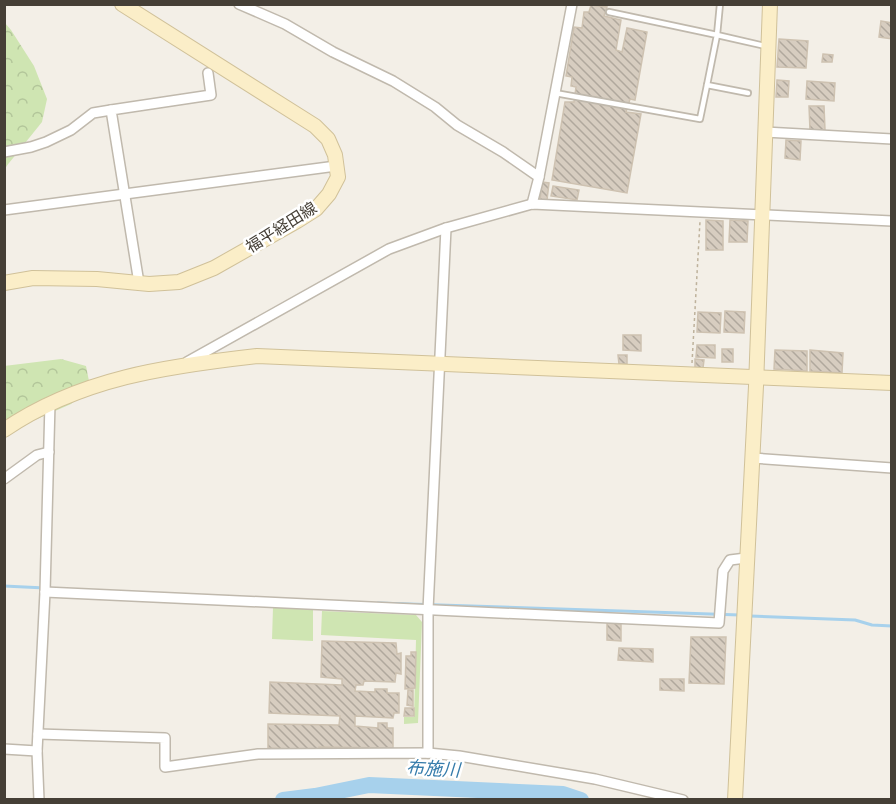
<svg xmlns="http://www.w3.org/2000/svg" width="896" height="804" font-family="Mulish,'Noto Sans JP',sans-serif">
	<defs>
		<pattern id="forest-crowns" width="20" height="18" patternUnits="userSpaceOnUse" patternTransform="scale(1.5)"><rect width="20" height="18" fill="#cfe5b2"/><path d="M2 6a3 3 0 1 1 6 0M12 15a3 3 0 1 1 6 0" fill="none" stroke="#b3c69a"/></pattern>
		<pattern id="building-back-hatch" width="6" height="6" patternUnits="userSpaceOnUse" patternTransform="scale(1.5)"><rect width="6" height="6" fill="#d7cdc0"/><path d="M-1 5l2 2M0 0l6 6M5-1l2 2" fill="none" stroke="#b0a89d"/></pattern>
	</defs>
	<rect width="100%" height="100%" fill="#f3efe7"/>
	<g fill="#cfe5b2">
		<path d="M273 607 313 609V641L272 639Z"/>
		<path d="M322 611 416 615 422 622 418 723 404 724V717H414L416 640 321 635Z"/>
	</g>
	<g fill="url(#forest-crowns)">
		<path d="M5 23 11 30 34 66 47 99 42 122 5 168Z"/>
		<path d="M61 359 86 366 89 381 88 390 71 404 5 433 4 366Z"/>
	</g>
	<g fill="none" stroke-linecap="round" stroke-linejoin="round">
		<g stroke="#a7d1ec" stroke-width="3">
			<path d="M4 586 45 588"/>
			<path d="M378 603 740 615"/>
			<path d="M750 616 855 620 872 625 892 626"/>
			<path d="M555 800 563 794"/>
		</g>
		<path stroke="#a7d1ec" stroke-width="16" d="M283 800 315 796 369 785 563 794 581 800"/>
	</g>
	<g fill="url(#building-back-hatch)" stroke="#cec2b1" stroke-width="1.5">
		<path d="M591 5 607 7 604 16 621 20 616 50 622 52 627 28 647 32 635 100 630 99 626 112 641 114 627 193 552 180 565 102H574L576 87 571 86 572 77 566 76 574 27 582 28 584 12H589Z"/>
		<path d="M881 21 892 23V39L879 37Z"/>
		<path d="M779 39 808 41 806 68 777 67Z"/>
		<path d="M823 54 833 55 832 62H822Z"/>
		<path d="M777 80 789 81 788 97H776Z"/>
		<path d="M807 81 835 83 834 101 806 99Z"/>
		<path d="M809 106H824L825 130H810Z"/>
		<path d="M786 140 801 141 800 160 785 158Z"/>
		<path d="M542 182 549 183 547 200H540Z"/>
		<path d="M553 186 579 190 577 200 551 196Z"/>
		<path d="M706 220 723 221V250H706Z"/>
		<path d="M730 220 748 221 747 242H729Z"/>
		<path d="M725 311 745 312 744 333 724 332Z"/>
		<path d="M698 312 721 313 720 333 697 332Z"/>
		<path d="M623 335H641V351L623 350Z"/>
		<path d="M697 345H715V358L696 357Z"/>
		<rect x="722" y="349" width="11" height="13"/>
		<path d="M775 350 807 351V371L774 369Z"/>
		<path d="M810 350 843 353 842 373 810 371Z"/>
		<path d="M618 355H627V364H619Z"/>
		<path d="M695 359 704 360 703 368H695Z"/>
		<path d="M607 623 621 624V641L607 640Z"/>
		<path d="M691 637H726L724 684 689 683Z"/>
		<path d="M322 641 396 643 397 654 401 653V674L396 673 395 682 364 681 363 685H356L355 691 375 692V689H387V693H399V713H394L393 718 355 716V726L378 728V723H387V728H393V748L319 747V750L268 748V724L339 725 340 716 269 713 270 682 342 685V679L321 677Z"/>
		<path d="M619 648 653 649V662L618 660Z"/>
		<path d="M411 652H416L415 688 405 689 406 656H411Z"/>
		<path d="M660 679H684V691L660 690Z"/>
		<path d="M408 690H413V706L407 705Z"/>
		<path d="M405 708H414V716H404Z"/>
	</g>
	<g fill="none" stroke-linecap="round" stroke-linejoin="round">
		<defs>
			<g id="lane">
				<path d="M720 4 717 35 765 46"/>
				<path d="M609 12 717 35 707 85 748 93"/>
				<path d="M555 93 700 119 707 85"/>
			</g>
			<g id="street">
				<path d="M239 4 285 24 333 52 393 81 435 107 457 125 503 152 539 177"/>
				<path d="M765 132 892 139"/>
				<path d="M4 152 31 147 46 142 71 130 93 113 111 110"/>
				<path d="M532 204 539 177 572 4"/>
				<path d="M4 210 336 166"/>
				<path d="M139 283 111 110 211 95 208 73"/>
				<path d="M187 362 389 249 446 228 532 204 892 221"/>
				<path d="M752 458 892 468"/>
				<path d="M4 479 37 455 49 452"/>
				<path d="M45 592 719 623 723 571 730 560 746 558"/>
				<path d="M38 734 165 738V767L258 754 428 753 459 756 595 779 683 800"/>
				<path d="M4 749 37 751"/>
				<path d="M428 753V610L446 228"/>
				<path d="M39 800 37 751 45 592 50 403"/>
			</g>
			<g id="secondary">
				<path d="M4 283 33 278 97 279 149 284 179 282 214 268 297 221 316 209 329 194 338 177 335 155 328 139 315 126 122 4"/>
				<path d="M4 430C80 378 168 366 257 356L892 383"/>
				<path d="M735 800 756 386 770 4"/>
			</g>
		</defs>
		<use href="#lane" stroke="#c0b9ad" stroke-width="8"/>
		<use href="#street" stroke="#c0b9ad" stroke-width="12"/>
		<use href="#secondary" stroke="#d0c199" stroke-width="16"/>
		<path stroke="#beb29c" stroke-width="1.5" stroke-dasharray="3 3" stroke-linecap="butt" d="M692 363 700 221"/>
		<use href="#lane" stroke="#fff" stroke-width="4.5"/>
		<use href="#street" stroke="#fff" stroke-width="9"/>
		<use href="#secondary" stroke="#fbeec8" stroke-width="14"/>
	</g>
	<g text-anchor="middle" stroke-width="5" stroke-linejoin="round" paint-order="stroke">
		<g font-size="16" fill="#453f36" stroke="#fff">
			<text transform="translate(281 227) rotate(-32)" y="6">福平経田線</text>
		</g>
		<g font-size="18" font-style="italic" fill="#367cab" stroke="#fff">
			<text transform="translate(433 769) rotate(3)" y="6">布施川</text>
		</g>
	</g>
	<rect width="896" height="804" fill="none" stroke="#453f36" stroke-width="12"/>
</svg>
